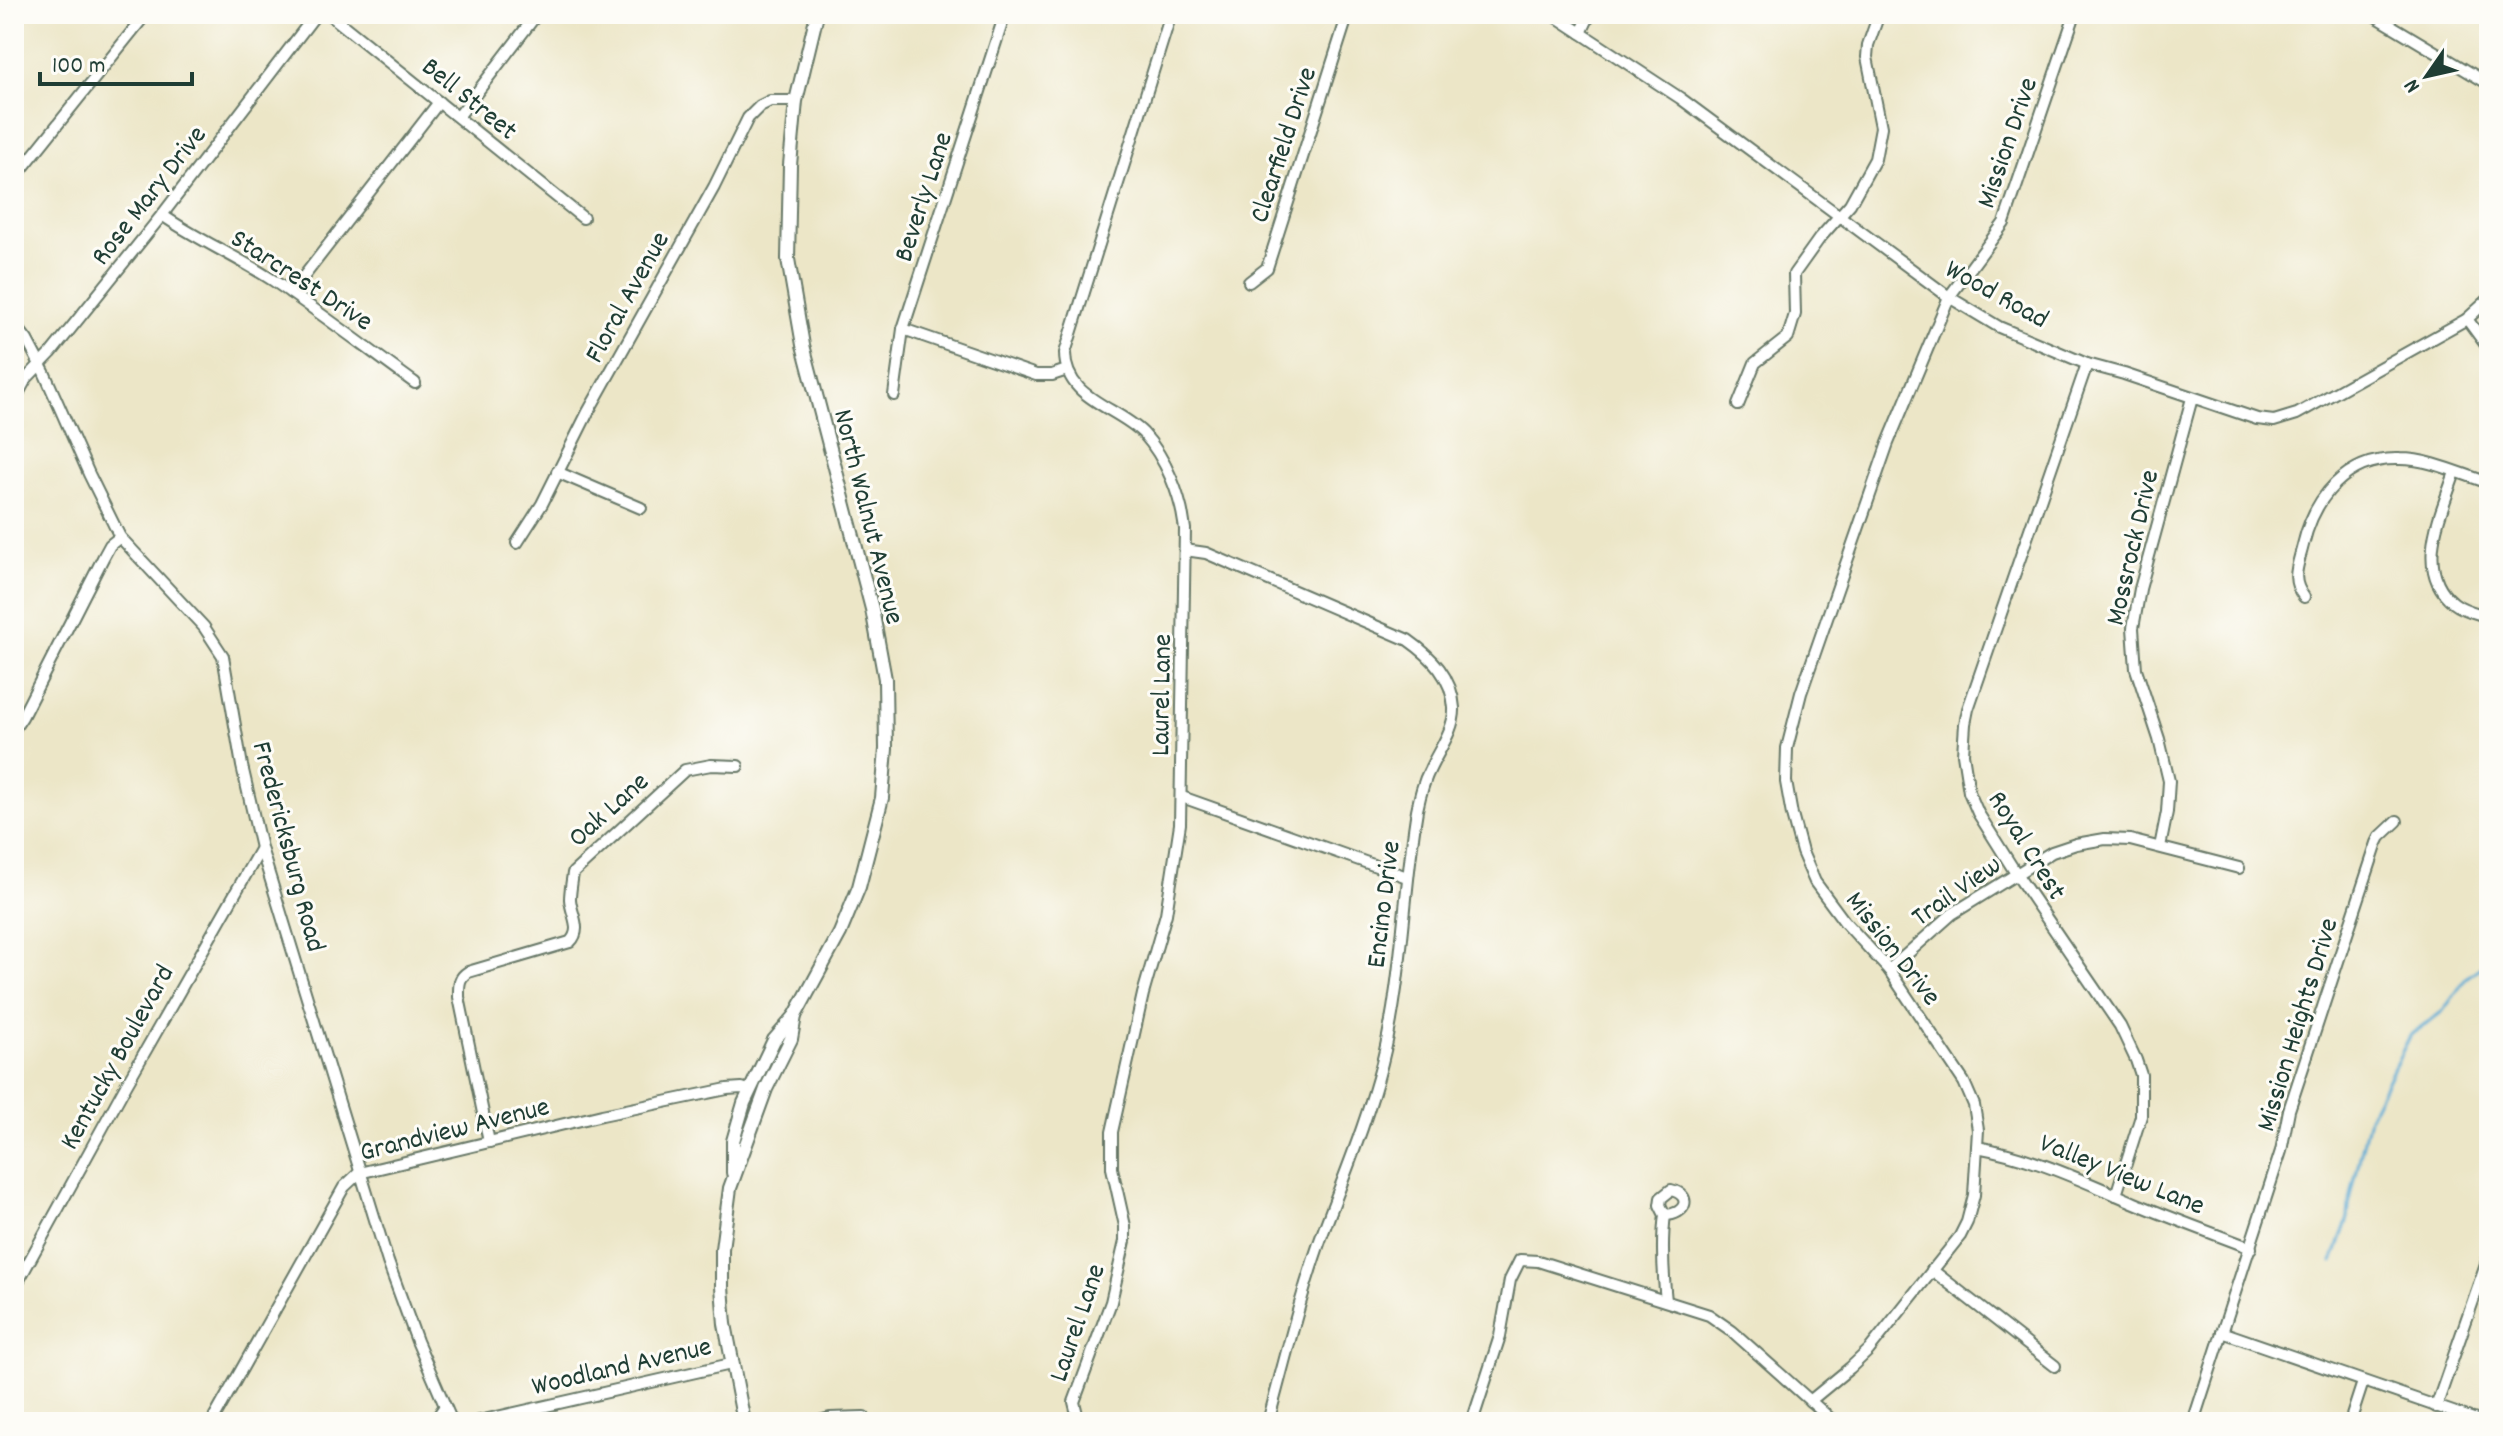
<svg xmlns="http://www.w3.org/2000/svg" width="2503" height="1436" font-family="Dekko,sans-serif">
	<rect width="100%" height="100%" fill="#fdfcf7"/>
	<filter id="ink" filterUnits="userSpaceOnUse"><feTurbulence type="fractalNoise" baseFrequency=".0125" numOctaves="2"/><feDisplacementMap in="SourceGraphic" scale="16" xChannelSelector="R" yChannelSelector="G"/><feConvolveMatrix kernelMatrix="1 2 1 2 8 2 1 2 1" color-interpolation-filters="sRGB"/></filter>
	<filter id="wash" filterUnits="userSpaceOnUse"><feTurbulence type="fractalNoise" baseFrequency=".006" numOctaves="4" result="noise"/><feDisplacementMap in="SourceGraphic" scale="32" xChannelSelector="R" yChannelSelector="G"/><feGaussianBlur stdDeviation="1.8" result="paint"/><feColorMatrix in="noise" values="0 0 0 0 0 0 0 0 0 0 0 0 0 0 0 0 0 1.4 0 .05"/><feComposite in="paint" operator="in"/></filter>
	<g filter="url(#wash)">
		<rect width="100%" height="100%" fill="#ece6c7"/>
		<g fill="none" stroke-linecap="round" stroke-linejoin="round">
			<path stroke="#5babd5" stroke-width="3" d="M2333 1262 2348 1218 2349 1205 2369 1117 2410 1036 2443 1011 2467 977 2489 961"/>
		</g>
	</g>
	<g filter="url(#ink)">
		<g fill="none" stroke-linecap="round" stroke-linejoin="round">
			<defs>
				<g id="minor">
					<path d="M329 14 583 218"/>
					<path d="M1552 14 1680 98 1949 297 1999 327 2087 364 2124 374 2257 419 2274 421 2297 414 2467 319 2489 299"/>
					<path d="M2372 14 2489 84"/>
					<path d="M1581 33 1590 14"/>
					<path d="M458 117 537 14"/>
					<path d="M14 179 146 14"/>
					<path d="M162 215C198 240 238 257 274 281 322 314 368 349 415 383"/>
					<path d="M1249 282 1267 268 1348 14"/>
					<path d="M291 293 439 102"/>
					<path d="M2467 319 2489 349"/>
					<path d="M14 323 27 340 44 372 89 474 120 537 204 627 223 656 242 766 261 848 388 1262 417 1341 452 1422"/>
					<path d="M903 329 1036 375H1052L1067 370"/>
					<path d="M2087 364 1968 709 1965 724 1963 754 1969 792 1978 813 2017 875 2120 1026 2136 1060 2141 1075V1116L2116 1195"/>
					<path d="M894 395 903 329 1005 14"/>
					<path d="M14 401 26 379 51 353 162 215 316 14"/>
					<path d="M1738 405 1755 363 1788 337 1795 314 1794 274 1819 239 1850 204 1875 159 1881 127 1867 57 1868 45 1879 14"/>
					<path d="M557 472 641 508"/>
					<path d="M2455 472C2442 512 2412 570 2454 603 2464 611 2477 613 2489 617"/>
					<path d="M517 543 542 504 588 412 714 187 748 118 760 106 770 101H796"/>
					<path d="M1185 550 1206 553 1408 640C1432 657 1452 677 1454 708 1455 729 1438 751 1430 769 1423 782 1420 796 1417 810 1403 894 1403 980 1382 1063 1367 1122 1343 1178 1322 1235 1300 1296 1285 1360 1268 1422"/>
					<path d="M2304 597C2290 579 2298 566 2303 545 2314 498 2346 457 2400 459 2430 459 2461 474 2489 483"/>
					<path d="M14 729 22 717 104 556 110 545 120 537"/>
					<path d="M1182 797 1407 877"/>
					<path d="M2160 847 2167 812 2169 781 2159 739 2136 669 2133 628 2140 589 2192 398"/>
					<path d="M1889 970 1952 914 2052 852 2076 844 2105 839 2130 840 2239 868"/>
					<path d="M489 1142 459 997C459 986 458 978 468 972L570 942C583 929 571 915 570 899 570 891 572 881 573 873L685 770 711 765 738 766"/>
					<path d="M1977 1147C2033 1157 2083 1181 2135 1203 2173 1219 2212 1233 2251 1248"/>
					<path d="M1665 1215 1660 1205 1661 1198 1671 1190C1693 1195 1686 1215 1665 1215 1661 1244 1663 1272 1666 1301"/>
					<path d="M1932 1270 2055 1366"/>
					<path d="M14 1289 126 1085 261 848"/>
					<path d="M2222 1332 2482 1422"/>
					<path d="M1810 1401 1850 1368 1869 1350 1960 1236 1967 1222 1974 1195 1978 1130 1974 1105 1964 1082 1889 970 1844 921 1815 882 1802 852 1792 815 1786 782 1787 748 1801 693 1888 443 1949 297 2004 223 2075 14"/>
					<path d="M2436 1407 2489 1255"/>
					<path d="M212 1422 344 1187 359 1173 602 1115 727 1089 742 1088 750 1091"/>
					<path d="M434 1422 445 1406"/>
					<path d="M475 1422 731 1364"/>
					<path d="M816 1422 830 1418 864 1417"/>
					<path d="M1079 1422 1074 1402 1111 1302 1125 1241V1226L1112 1168V1132L1143 994 1166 914 1180 824 1185 529C1181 496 1166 458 1143 433 1116 406 1065 399 1065 353L1171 14"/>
					<path d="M1472 1422 1500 1336 1510 1280 1520 1260 1538 1261 1709 1315 1732 1331 1834 1422"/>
					<path d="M2193 1422 2281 1151 2289 1110 2377 843 2380 837 2397 821"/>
					<path d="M2350 1422 2363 1382"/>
				</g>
				<g id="major">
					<path d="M733 1173V1141L744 1103 774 1040 795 1016 840 933 859 887 882 798 886 749 885 679 872 609 803 345 788 259 790 165 796 101 817 14"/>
					<path d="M744 1422 725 1324 722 1287V1249L730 1188 766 1089 791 1039 795 1016"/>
				</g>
			</defs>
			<use href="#minor" stroke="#677867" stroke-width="14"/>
			<use href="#major" stroke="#677867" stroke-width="16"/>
			<use href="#minor" stroke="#fff" stroke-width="10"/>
			<use href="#major" stroke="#fff" stroke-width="12"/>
		</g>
	</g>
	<g text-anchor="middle" stroke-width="6" stroke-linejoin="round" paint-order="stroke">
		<g font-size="28" fill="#1f3d34" stroke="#fdfcf7">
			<text transform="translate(471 97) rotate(39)" y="10">Bell Street</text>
			<text transform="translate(2005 142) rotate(-71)" y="10">Mission Drive</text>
			<text transform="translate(1281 144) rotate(-72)" y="10">Clearfield Drive</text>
			<text transform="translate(147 194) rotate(-52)" y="10">Rose Mary Drive</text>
			<text transform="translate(921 196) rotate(-72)" y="10">Beverly Lane</text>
			<text transform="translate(303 278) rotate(33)" y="10">Starcrest Drive</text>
			<text transform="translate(1998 292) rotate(29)" y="10">Wood Road</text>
			<text transform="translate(625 296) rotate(-61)" y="10">Floral Avenue</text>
			<text transform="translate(871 516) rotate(76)" y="10">North Walnut Avenue</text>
			<text transform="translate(2130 547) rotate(-77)" y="10">Mossrock Drive</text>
			<text transform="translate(1159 695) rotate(-89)" y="10">Laurel Lane</text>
			<text transform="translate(607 808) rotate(-42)" y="10">Oak Lane</text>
			<text transform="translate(2029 844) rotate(58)" y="10">Royal Crest</text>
			<text transform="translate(291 846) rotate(75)" y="10">Fredericksburg Road</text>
			<text transform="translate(1955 889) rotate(-35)" y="10">Trail View</text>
			<text transform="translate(1381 904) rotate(-83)" y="10">Encino Drive</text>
			<text transform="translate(1895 947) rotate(52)" y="10">Mission Drive</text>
			<text transform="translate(2295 1024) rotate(-73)" y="10">Mission Heights Drive</text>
			<text transform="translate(115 1056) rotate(-61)" y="10">Kentucky Boulevard</text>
			<text transform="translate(454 1127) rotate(-14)" y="10">Grandview Avenue</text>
			<text transform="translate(2123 1172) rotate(22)" y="10">Valley View Lane</text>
			<text transform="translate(1075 1322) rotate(-71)" y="10">Laurel Lane</text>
			<text transform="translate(621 1364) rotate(-13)" y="10">Woodland Avenue</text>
		</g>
	</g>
	<rect width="2503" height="1436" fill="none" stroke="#fdfcf7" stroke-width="48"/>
	<g transform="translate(2427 76) rotate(236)" stroke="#fdfcf7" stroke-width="6" paint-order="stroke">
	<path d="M0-6L14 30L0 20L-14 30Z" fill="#1f3d34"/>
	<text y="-12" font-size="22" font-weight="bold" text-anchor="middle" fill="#1f3d34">N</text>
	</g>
	<path d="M40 72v12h152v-12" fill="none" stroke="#1f3d34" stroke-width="4"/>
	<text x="52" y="72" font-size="24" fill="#1f3d34" stroke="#fdfcf7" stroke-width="6" paint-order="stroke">100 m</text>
</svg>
